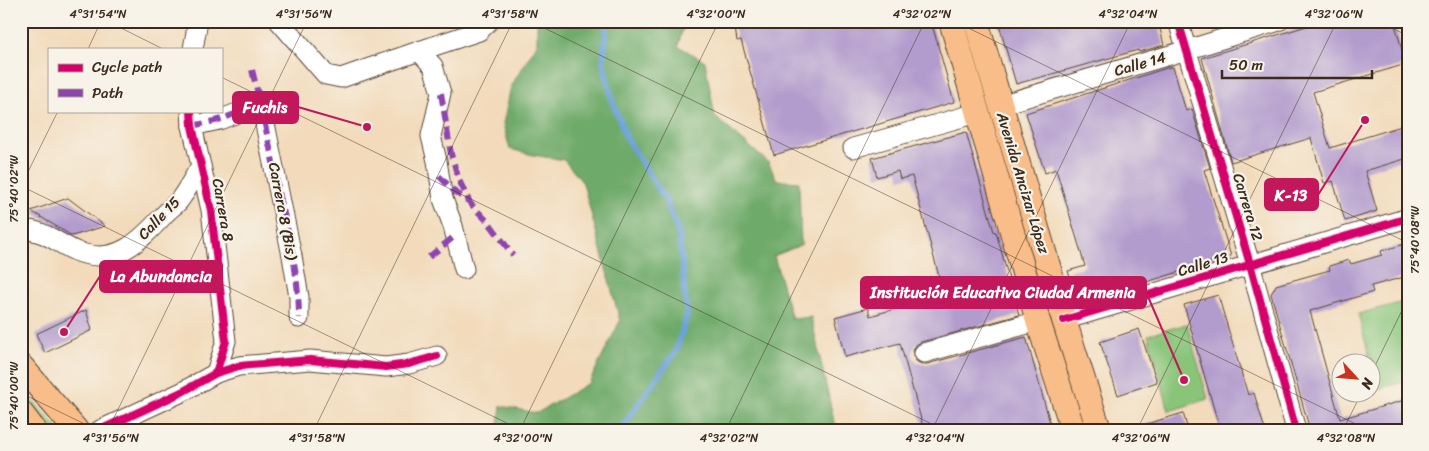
<svg xmlns="http://www.w3.org/2000/svg" width="1429" height="451" font-family="Sriracha,sans-serif">
	<rect width="100%" height="100%" fill="#f7f3e8"/>
	<filter id="ink" filterUnits="userSpaceOnUse"><feTurbulence type="fractalNoise" baseFrequency=".02" numOctaves="2"/><feDisplacementMap in="SourceGraphic" scale="10" xChannelSelector="R" yChannelSelector="G"/><feConvolveMatrix kernelMatrix="1 2 1 2 8 2 1 2 1" color-interpolation-filters="sRGB"/></filter>
	<filter id="wash" filterUnits="userSpaceOnUse"><feTurbulence type="fractalNoise" baseFrequency=".0096" numOctaves="4" result="noise"/><feDisplacementMap in="SourceGraphic" scale="20" xChannelSelector="R" yChannelSelector="G"/><feGaussianBlur stdDeviation="1.12" result="paint"/><feColorMatrix in="noise" values="0 0 0 0 0 0 0 0 0 0 0 0 0 0 0 0 0 1.4 0 .05"/><feComposite in="paint" operator="in"/></filter>
	<g filter="url(#wash)">
		<rect width="100%" height="100%" fill="#f2daba"/>
		<g fill="#89c479" stroke="#62774c">
			<path d="M1403 302 1408 321V381L1378 389 1358 314Z"/>
			<path d="M1187 324 1208 399 1169 411 1148 335Z"/>
			<path d="M21 385 41 410 59 430H49L21 397Z"/>
		</g>
		<path fill="#6eaa69" stroke="#546a44" d="M537 21H685L678 46 705 61 715 117 768 162 777 180 799 182 801 245 774 256 792 319 811 317 836 430H498L501 406 537 413 589 383 620 321 583 183 564 160 533 155 510 149 503 124 511 86 537 44Z"/>
		<g fill="none" stroke-linecap="round" stroke-linejoin="round">
			<path stroke="#6ca1d9" stroke-width="6" d="M607 21 603 62 613 103 627 139 666 201 679 235 687 315 676 351 620 430"/>
		</g>
		<g id="blocks">
			<g fill="#b29bcd">
				<path d="M734 21H931L954 102 774 155 741 40 737 41Z"/>
				<path d="M998 21H1158L1164 45 1139 52 1138 50 1016 84Z"/>
				<path d="M1323 21H1394L1406 64 1313 92 1330 148 1408 124V158L1365 171 1377 211 1345 221 1333 181 1324 183 1311 138 1231 162 1202 58Z"/>
				<path d="M1170 67H1173L1186 111 1192 109 1210 168 1204 170 1231 256 1078 303 1068 271 1085 266 1056 169 1045 173 1026 113Z"/>
				<path d="M966 132 994 232H996L1019 315 921 342 916 345 913 350V356L916 361 921 364H927L1026 337 1052 430H924L900 343 845 357 835 317 868 308 870 316 944 295 912 176 900 179 898 171 877 177 872 158Z"/>
				<path d="M68 198 105 226 72 236 31 211Z"/>
				<path d="M1408 243V276L1371 286 1373 292 1310 311 1340 419 1408 399V430H1310L1271 294 1276 285 1330 270 1329 266 1349 260 1351 264 1382 255 1381 251Z"/>
				<path d="M1218 295 1248 395 1254 393 1265 430H1220L1184 305Z"/>
				<path d="M86 310 92 330 45 353 36 334Z"/>
				<path d="M1139 329 1157 382 1118 395 1100 342Z"/>
				<path d="M1183 413 1188 430H1141L1140 426Z"/>
			</g>
		</g>
	</g>
	<g filter="url(#ink)">
		<use href="#blocks" fill-opacity="0" stroke="#564435" stroke-width="1"/>
		<g fill="none" stroke-linecap="round" stroke-linejoin="round">
			<defs>
				<g id="minor">
					<path d="M279 21 326 75 341 78 419 51 479 31 489 21"/>
					<path d="M1178 21 1250 264 1296 430"/>
					<path d="M193 49 198 21"/>
					<path d="M419 51 433 66 441 93 431 136 437 161 443 199 453 226 464 269"/>
					<path d="M1000 105 1187 50 1279 21"/>
					<path d="M191 111 192 126 211 210 226 341 216 373"/>
					<path d="M192 126 219 120 261 104 292 256 299 297V318"/>
					<path d="M853 148 977 113"/>
					<path d="M21 230C43 228 59 245 78 252 116 266 140 241 164 215 168 210 173 207 178 202 187 191 193 178 201 166"/>
					<path d="M1064 320 1408 218"/>
					<path d="M924 353 1038 321"/>
					<path d="M100 430 182 392 216 373 239 366 310 360 386 367 409 364 437 356"/>
				</g>
				<g id="major">
					<path d="M951 21 1038 321 1073 430"/>
					<path d="M976 21 1064 320 1099 430"/>
					<path d="M21 366 76 430"/>
					<path d="M21 413 34 430"/>
				</g>
			</defs>
			<use href="#minor" stroke="#564435" stroke-width="21"/>
			<use href="#major" stroke="#564435" stroke-width="26"/>
			<use href="#minor" stroke="#fff" stroke-width="19"/>
			<use href="#major" stroke="#f8bd88" stroke-width="24"/>
			<g stroke="#8e44ad" stroke-width="6" stroke-dasharray="12 6" stroke-linecap="butt">
				<path d="M252 70C263 113 272 157 281 201 290 239 299 278 299 318"/>
				<path d="M441 93 451 154 459 180 470 203 490 224 513 255"/>
				<path d="M192 126 219 120 261 104"/>
				<path d="M439 176 455 192 468 201"/>
				<path d="M429 257 456 235"/>
			</g>
			<defs>
				<g id="cycleway">
					<path d="M1178 21 1250 264 1296 430"/>
					<path d="M191 111 192 126 211 210 226 341 216 373"/>
					<path d="M1064 320 1408 218"/>
					<path d="M100 430 182 392 216 373 239 366 310 360 386 367 409 364 437 356"/>
				</g>
			</defs>
			<use href="#cycleway" stroke="#f7f3e8" stroke-width="11"/>
			<use href="#cycleway" stroke="#d6006c" stroke-width="8"/>
		</g>
	</g>
	<path fill="none" stroke="#3b2a1e" stroke-width="1" stroke-opacity="0.45" d="M107 21 163 49M530 21 1368 430M954 21 1408 243M1378 21 1408 36M88 49 101 21M221 77 944 430M21 186 521 430M21 186 58 111M1372 372 1408 298M21 393 97 430M108 430 307 21M314 430 513 21M520 430 719 21M726 430 925 21M932 430 1131 21M1137 430 1337 21M1343 430 1361 394"/>
	<g text-anchor="middle" stroke-width="4.5" stroke-linejoin="round" paint-order="stroke">
		<g font-size="15" fill="#3b2a1e" stroke="#f7f3e8">
			<text transform="translate(1140 64) rotate(-16)" y="5">Calle 14</text>
			<text transform="translate(1023 183) rotate(73)" y="5">Avenida Ancizar López</text>
			<text transform="translate(1248 207) rotate(73)" y="5">Carrera 12</text>
			<text transform="translate(223 210) rotate(80)" y="5">Carrera 8</text>
			<text transform="translate(283 211) rotate(79)" y="5">Carrera 8 (Bis)</text>
			<text transform="translate(159 218) rotate(-46)" y="5">Calle 15</text>
			<text transform="translate(1203 264) rotate(-17)" y="5">Calle 13</text>
		</g>
	</g>
	<path fill="none" stroke="#c2185b" stroke-width="2" d="M367 127L298 107M1365 120L1318 195M64 332L100 276M1184 380L1146 292"/>
	<g fill="#c2185b" stroke="#f7f3e8" stroke-width="2">
		<circle cx="367" cy="127" r="5"/>
		<circle cx="1365" cy="120" r="5"/>
		<circle cx="64" cy="332" r="5"/>
		<circle cx="1184" cy="380" r="5"/>
	</g>
	<g fill="#c2185b" stroke="#c2185b" stroke-width="2">
		<rect x="233" y="92" width="65" height="31" rx="5"/>
		<rect x="1265" y="179" width="53" height="31" rx="5"/>
		<rect x="100" y="261" width="122" height="31" rx="5"/>
		<rect x="861" y="277" width="285" height="31" rx="5"/>
	</g>
	<g font-size="16" text-anchor="middle" font-weight="bold" fill="#fff">
		<text x="265" y="113">Fuchis</text>
		<text x="1291" y="201">K-13</text>
		<text x="161" y="282">La Abundancia</text>
		<text x="1003" y="298">Institución Educativa Ciudad Armenia</text>
	</g>
	<rect width="1429" height="451" fill="none" stroke="#f7f3e8" stroke-width="55"/>
	<rect x="48" y="48" width="175" height="65" fill="#f7f3e8" stroke="#aca397"/>
	<rect x="58" y="64" width="25" height="8" fill="#d6006c" stroke="#aca397"/>
	<text x="92" y="72" font-size="15" fill="#3b2a1e">Cycle path</text>
	<rect x="58" y="89" width="25" height="8" fill="#8e44ad" stroke="#aca397"/>
	<text x="92" y="98" font-size="15" fill="#3b2a1e">Path</text>
	<g transform="translate(1356 378) rotate(116)"><circle r="24" fill="#f7f3e8" stroke="#aca397"/>
	<path d="M0-4L9 19L0 12L-9 19Z" fill="#c8321e"/>
	<text y="-8" font-size="14" font-weight="bold" text-anchor="middle" fill="#3b2a1e">N</text>
	</g>
	<path d="M1222 70v8h150v-8" fill="none" stroke="#3b2a1e" stroke-width="2.5"/>
	<text x="1229" y="70" font-size="15" fill="#3b2a1e" stroke="#f7f3e8" stroke-width="4" paint-order="stroke">50 m</text>
	<rect x="28" y="28" width="1374" height="396" fill="none" stroke="#3b2a1e" stroke-width="2"/>
	<g font-size="12" text-anchor="middle" fill="#3b2a1e">
		<text x="98" y="18">4°31'54"N</text>
		<text x="304" y="18">4°31'56"N</text>
		<text x="510" y="18">4°31'58"N</text>
		<text x="716" y="18">4°32'00"N</text>
		<text x="922" y="18">4°32'02"N</text>
		<text x="1128" y="18">4°32'04"N</text>
		<text x="1334" y="18">4°32'06"N</text>
		<text transform="translate(14 189) rotate(-90)" y="4">75°40'02"W</text>
		<text transform="translate(1415 240) rotate(-90)" y="4">75°40'08"W</text>
		<text transform="translate(14 396) rotate(-90)" y="4">75°40'00"W</text>
		<text x="111" y="442">4°31'56"N</text>
		<text x="317" y="442">4°31'58"N</text>
		<text x="523" y="442">4°32'00"N</text>
		<text x="729" y="442">4°32'02"N</text>
		<text x="935" y="442">4°32'04"N</text>
		<text x="1141" y="442">4°32'06"N</text>
		<text x="1346" y="442">4°32'08"N</text>
	</g>
</svg>
